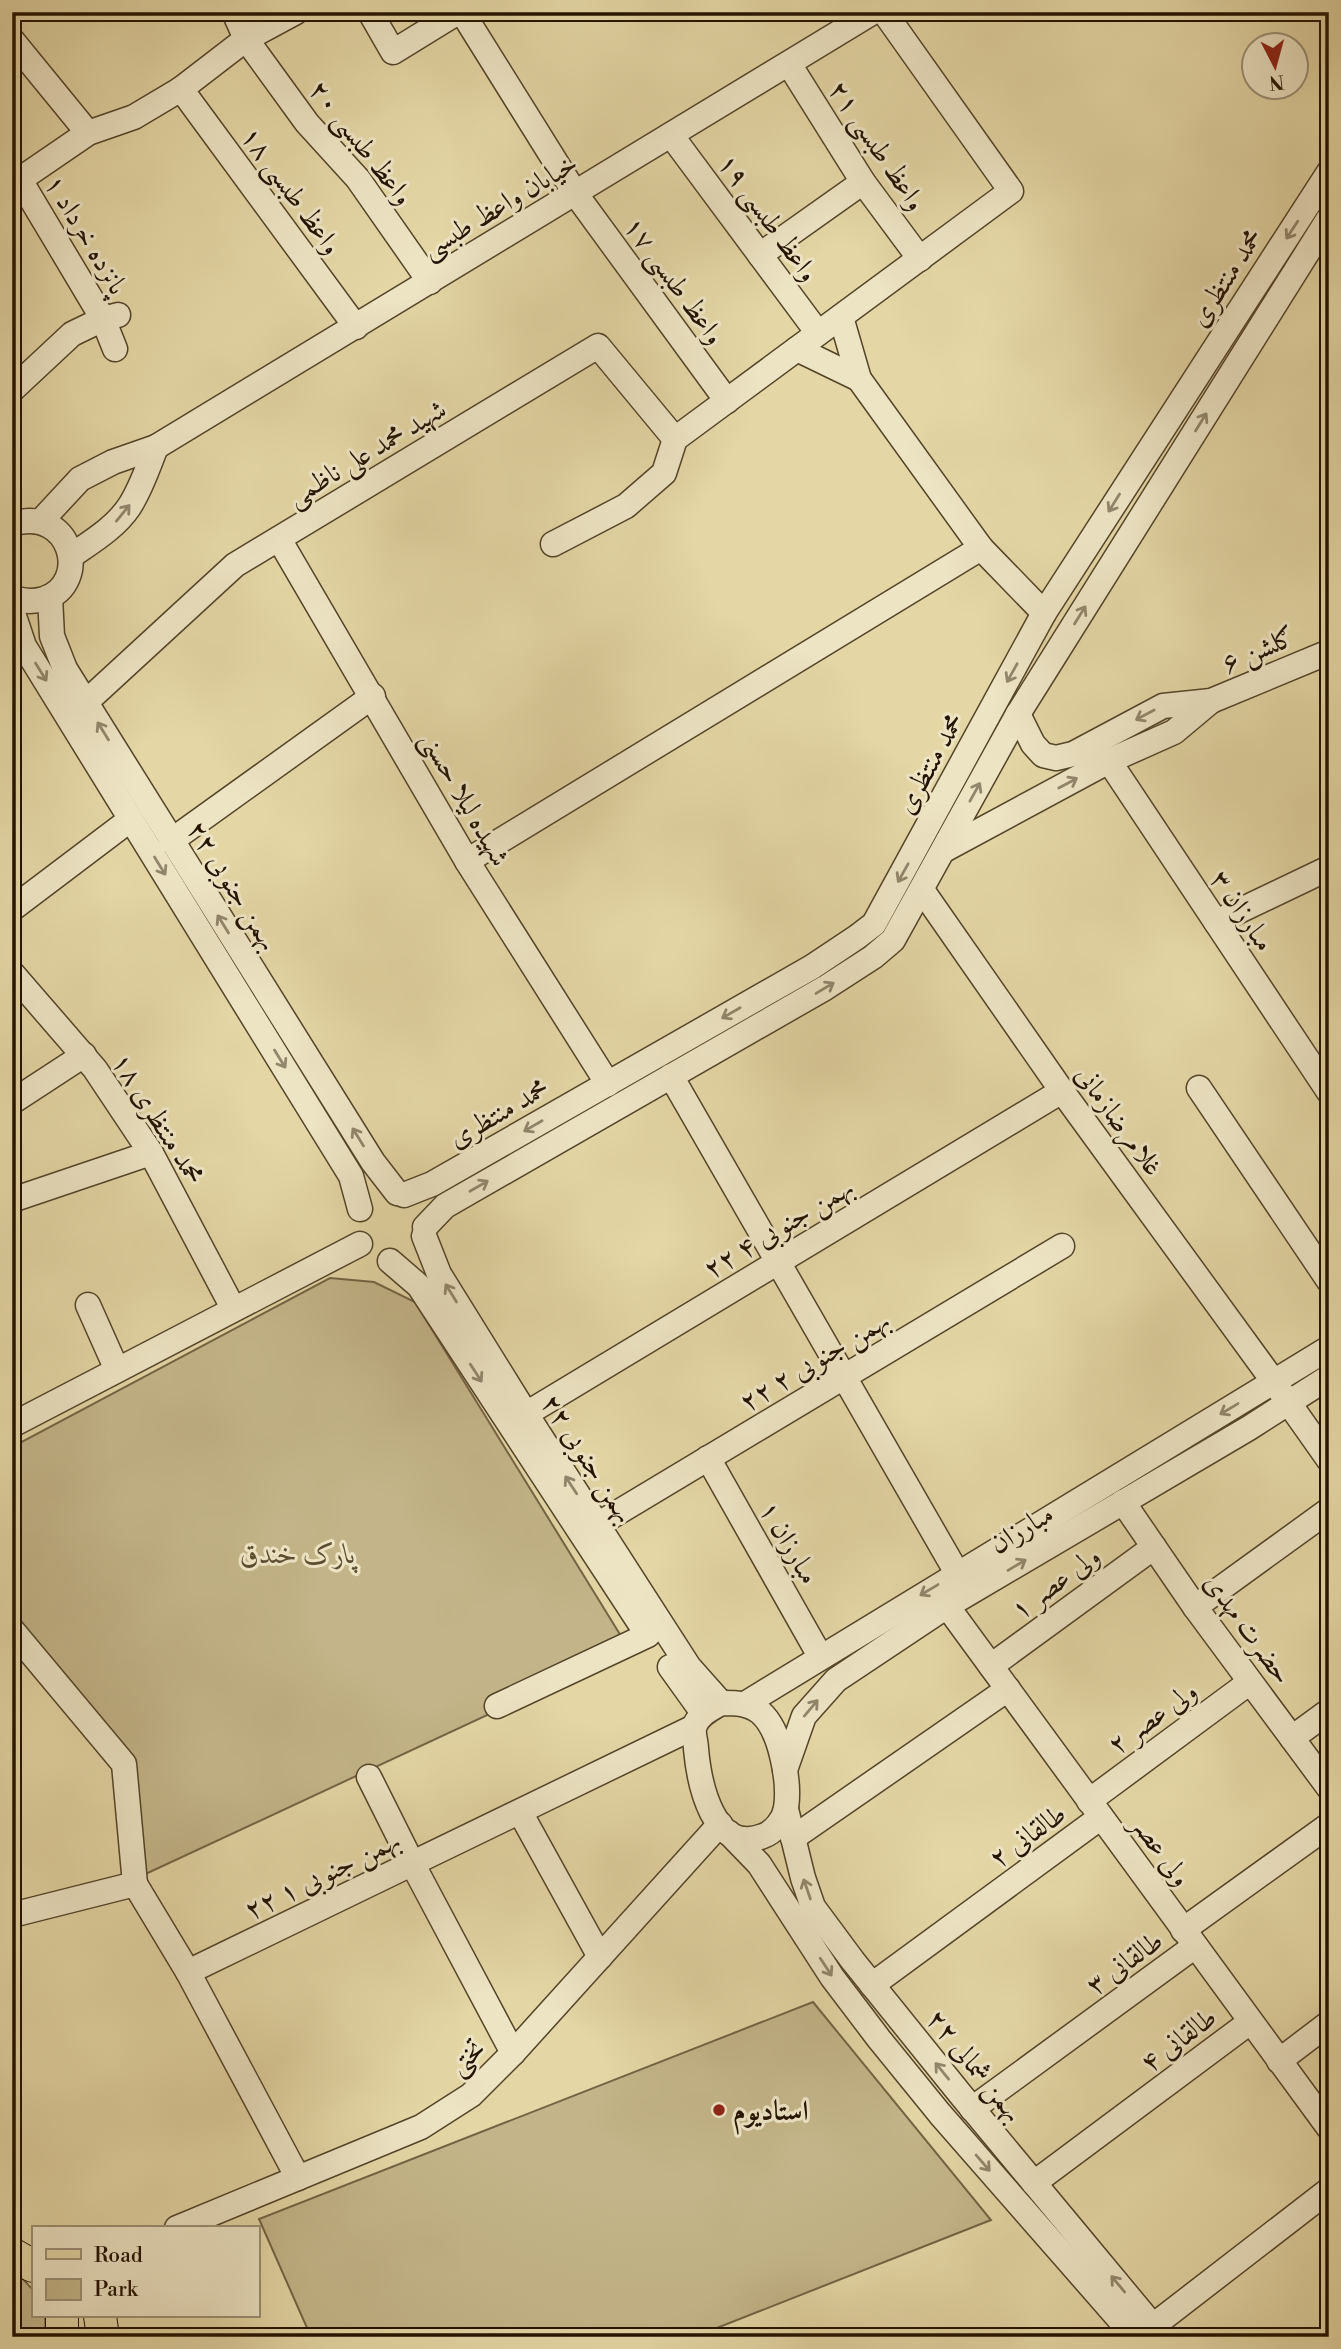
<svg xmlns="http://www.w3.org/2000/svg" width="1341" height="2349" font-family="'Libre Bodoni',Amiri,serif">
	<rect width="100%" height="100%" fill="#e4d6a5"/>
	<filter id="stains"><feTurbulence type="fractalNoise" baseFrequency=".00286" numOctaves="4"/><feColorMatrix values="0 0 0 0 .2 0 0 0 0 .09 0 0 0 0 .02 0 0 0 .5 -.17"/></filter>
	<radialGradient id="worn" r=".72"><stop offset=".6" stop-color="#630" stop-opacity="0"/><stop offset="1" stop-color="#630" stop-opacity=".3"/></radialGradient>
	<g fill="#c3b589" stroke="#736444" stroke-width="2">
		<path d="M330 1278 374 1282 415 1302 629 1649 137 1878 132 1757 12 1625V1447Z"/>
		<path d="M813 2002 991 2220 694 2337H311L259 2219Z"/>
		<path d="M12 2273 21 2277 33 2290V2316H45L46 2337H12Z"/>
	</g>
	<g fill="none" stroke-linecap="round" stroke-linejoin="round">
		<defs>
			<g id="minor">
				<path d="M234 12 246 39 307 123 358 179 430 282"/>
				<path d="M370 12 393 52 458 12"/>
				<path d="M462 12 575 193 727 401"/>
				<path d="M12 40 88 133"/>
				<path d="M789 64 863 182 920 259"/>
				<path d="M181 89 356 327"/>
				<path d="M671 135 818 333"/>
				<path d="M20 180 103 319 115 349"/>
				<path d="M12 185 88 133 134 117 181 89 246 39 296 12"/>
				<path d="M760 255 863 182"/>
				<path d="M841 317 859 379 981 548 1044 613"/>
				<path d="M797 349 859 379"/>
				<path d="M12 390 72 334 103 319 118 315"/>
				<path d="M41 521 80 479 113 462 156 447 873 12"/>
				<path d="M12 524C71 505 92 583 44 599 33 602 23 602 12 597"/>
				<path d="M279 539 467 861 608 1084"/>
				<path d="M553 544 626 506 664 473 675 439 1011 191 884 12"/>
				<path d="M71 556C91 542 115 528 129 507 141 489 148 467 156 447"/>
				<path d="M50 597 52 636 65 669 373 1162 397 1193"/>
				<path d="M12 610 24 646 351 1176 360 1209"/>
				<path d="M85 703 235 565 598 346 675 439"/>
				<path d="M1018 714 1033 744 1043 755 1056 758 1073 754 1163 706 1211 701 1329 652"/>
				<path d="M1109 761 1329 1092"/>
				<path d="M171 841 373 696"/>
				<path d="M944 850 1109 761 1174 732 1211 701"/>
				<path d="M467 861 981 548"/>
				<path d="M922 890 1062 1091 1274 1382 1329 1460"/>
				<path d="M12 909 131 819"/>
				<path d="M1216 922 1329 868"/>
				<path d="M12 973 95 1069 151 1153 233 1308"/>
				<path d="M671 1076 957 1573"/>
				<path d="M1199 1088 1329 1281"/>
				<path d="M12 1102 84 1055"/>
				<path d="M404 1195 432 1184 812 967 857 937 874 924 1044 613 1329 172"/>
				<path d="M12 1200 151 1153"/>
				<path d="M425 1227 445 1206 825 988 873 957 893 940 1018 714 1329 218"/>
				<path d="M424 1236 439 1274 526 1414 689 1667 721 1703"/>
				<path d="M390 1261 419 1286 645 1631"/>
				<path d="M88 1305 117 1370"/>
				<path d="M526 1414 1062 1091"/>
				<path d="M12 1425 360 1244"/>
				<path d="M708 1458 820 1656"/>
				<path d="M1123 1502 1195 1607 1329 1788"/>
				<path d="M597 1525 1062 1246"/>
				<path d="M947 1606 1329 2128"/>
				<path d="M1195 1607 1329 1510"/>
				<path d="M12 1630 124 1764 135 1884 12 1915"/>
				<path d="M991 1666 1154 1547"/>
				<path d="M670 1667 703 1713"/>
				<path d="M721 1703C736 1703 749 1703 761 1713 781 1731 790 1782 786 1808 784 1820 774 1832 763 1836 713 1856 699 1782 696 1749 696 1743 693 1734 694 1728 697 1715 711 1709 721 1703Z"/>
				<path d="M745 1704 1329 1348"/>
				<path d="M497 1706 648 1635"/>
				<path d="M1292 1738 1329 1711"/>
				<path d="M785 1770 804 1716 836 1680 947 1606 1249 1428 1329 1377"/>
				<path d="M369 1777 412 1863 513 2053"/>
				<path d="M1089 1801 1250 1682"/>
				<path d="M786 1809 803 1878 813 1907 853 1961 961 2095 1162 2337"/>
				<path d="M520 1812 600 1957"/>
				<path d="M729 1833 759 1864 832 1977 879 2039 940 2114 1135 2337"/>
				<path d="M793 1838 1008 1689"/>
				<path d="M135 1884 188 1972 298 2178"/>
				<path d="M1183 1930 1329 1825"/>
				<path d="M188 1972 694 1727"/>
				<path d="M872 1985 1101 1817"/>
				<path d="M1279 2061 1329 2023"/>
				<path d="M972 2109 1195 1946"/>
				<path d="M1034 2183 1250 2022"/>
				<path d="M177 2228 421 2127 471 2095 513 2053 720 1824"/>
				<path d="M1140 2336 1329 2190"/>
			</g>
			<g id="major">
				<path d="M12 2254 33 2266"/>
				<path d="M62 2316V2337"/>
				<path d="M100 2316 103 2337"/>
			</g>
		</defs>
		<use href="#minor" stroke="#534429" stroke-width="27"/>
		<use href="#major" stroke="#231300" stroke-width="34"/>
		<use href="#minor" stroke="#ede4c4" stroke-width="24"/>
		<use href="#major" stroke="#e4d6a5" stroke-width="32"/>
	</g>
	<defs><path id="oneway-shaft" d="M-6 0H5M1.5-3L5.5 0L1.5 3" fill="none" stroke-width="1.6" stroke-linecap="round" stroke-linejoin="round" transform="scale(1.75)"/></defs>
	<g stroke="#92866c">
		<use href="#oneway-shaft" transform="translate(1292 230) rotate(123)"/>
		<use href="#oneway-shaft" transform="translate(1201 422) rotate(-58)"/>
		<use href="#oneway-shaft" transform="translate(1114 503) rotate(122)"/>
		<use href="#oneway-shaft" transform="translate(123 513) rotate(-51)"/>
		<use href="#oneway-shaft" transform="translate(1080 615) rotate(-58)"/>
		<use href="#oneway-shaft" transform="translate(41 672) rotate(58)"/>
		<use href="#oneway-shaft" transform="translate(1012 673) rotate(119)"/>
		<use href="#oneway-shaft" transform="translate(1145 715) rotate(152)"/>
		<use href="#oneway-shaft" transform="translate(103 731) rotate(-122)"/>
		<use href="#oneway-shaft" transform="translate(1068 783) rotate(-28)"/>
		<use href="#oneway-shaft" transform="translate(975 792) rotate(-61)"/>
		<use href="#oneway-shaft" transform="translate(160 866) rotate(58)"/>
		<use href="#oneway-shaft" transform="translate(903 873) rotate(119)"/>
		<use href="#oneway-shaft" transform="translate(223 924) rotate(-122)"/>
		<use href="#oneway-shaft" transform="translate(825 988) rotate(-31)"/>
		<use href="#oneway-shaft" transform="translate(731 1013) rotate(150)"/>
		<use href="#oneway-shaft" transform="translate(280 1059) rotate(58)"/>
		<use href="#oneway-shaft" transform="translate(533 1126) rotate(150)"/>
		<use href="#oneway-shaft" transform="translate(358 1137) rotate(-122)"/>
		<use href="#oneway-shaft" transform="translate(479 1186) rotate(-30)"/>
		<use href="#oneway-shaft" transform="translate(451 1293) rotate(-122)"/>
		<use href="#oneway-shaft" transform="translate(476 1373) rotate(57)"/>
		<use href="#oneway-shaft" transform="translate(1229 1409) rotate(149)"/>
		<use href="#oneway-shaft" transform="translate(571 1485) rotate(-123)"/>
		<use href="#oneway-shaft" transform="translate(1017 1565) rotate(-31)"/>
		<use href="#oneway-shaft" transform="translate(929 1590) rotate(149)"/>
		<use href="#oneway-shaft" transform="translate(811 1708) rotate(-50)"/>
		<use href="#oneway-shaft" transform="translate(807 1889) rotate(-109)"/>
		<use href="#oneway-shaft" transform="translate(826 1967) rotate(57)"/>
		<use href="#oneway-shaft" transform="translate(942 2071) rotate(-129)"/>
		<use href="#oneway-shaft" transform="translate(983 2163) rotate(49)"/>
		<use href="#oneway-shaft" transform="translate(1118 2284) rotate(-130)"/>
	</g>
	<circle fill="#8f2418" stroke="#ede4c4" stroke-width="2.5" cx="719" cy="2110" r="7"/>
	<g text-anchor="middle" stroke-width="6" stroke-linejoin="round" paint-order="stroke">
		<g font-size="28" fill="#231300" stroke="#ede4c4">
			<text transform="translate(362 142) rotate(52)" y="10">واعظ طبسی ۲۰</text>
			<text transform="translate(878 145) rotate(56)" y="10">واعظ طبسی ۲۱</text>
			<text transform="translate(292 190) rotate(54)" y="10">واعظ طبسی ۱۸</text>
			<text transform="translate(499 205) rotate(-31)" y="10">خیابان واعظ طبسی</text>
			<text transform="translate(769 217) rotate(54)" y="10">واعظ طبسی ۱۹</text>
			<text transform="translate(87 234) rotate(59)" y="10">پانزده خرداد ۱</text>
			<text transform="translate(1225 277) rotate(-57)" y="10">محمد منتظری</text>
			<text transform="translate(675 280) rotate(54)" y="10">واعظ طبسی ۱۷</text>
			<text transform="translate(366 452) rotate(-31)" y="10">شهید محمد علی ناظمی</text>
			<text transform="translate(1258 649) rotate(-23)" y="10">ګلشن ۶</text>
			<text transform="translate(929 763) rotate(-61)" y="10">محمد منتظری</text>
			<text transform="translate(466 798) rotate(60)" y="10">شهیده لیلا حسنی</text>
			<text transform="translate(234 885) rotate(58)" y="10">۲۲ بهمن جنوبی</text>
			<text transform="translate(1243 910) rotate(56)" y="10">مبارزان ۳</text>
			<text transform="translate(498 1112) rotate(-30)" y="10">محمد منتظری</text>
			<text transform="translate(159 1118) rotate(58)" y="10">محمد منتظری ۱۸</text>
			<text transform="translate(1120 1120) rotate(54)" y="10">غلامرضازمانی</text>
			<text transform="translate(778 1227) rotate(-31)" y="10">۲۲ بهمن جنوبی ۴</text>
			<text transform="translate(814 1360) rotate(-31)" y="10">۲۲ بهمن جنوبی ۲</text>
			<text transform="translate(589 1458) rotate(57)" y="10">۲۲ بهمن جنوبی</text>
			<text transform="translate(1021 1528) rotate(-31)" y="10">مبارزان</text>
			<text transform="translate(790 1542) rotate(60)" y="10">مبارزان ۱</text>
			<text transform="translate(1055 1582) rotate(-36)" y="10">ولی عصر ۱</text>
			<text transform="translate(1249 1628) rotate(54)" y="10">حضرت مهدی</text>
			<text transform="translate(1152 1717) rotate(-36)" y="10">ولی عصر ۲</text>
			<text transform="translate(1027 1835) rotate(-36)" y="10">طالقانی ۲</text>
			<text transform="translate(1162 1850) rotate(54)" y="10">ولی عصر</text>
			<text transform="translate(322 1874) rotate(-26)" y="10">۲۲ بهمن جنوبی ۱</text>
			<text transform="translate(1124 1962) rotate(-36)" y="10">طالقانی ۳</text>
			<text transform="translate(1178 2039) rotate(-37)" y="10">طالقانی ۴</text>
			<text transform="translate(466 2056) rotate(-42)" y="10">تختی</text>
			<text transform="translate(976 2065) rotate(51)" y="10">۲۲ بهمن شمالی</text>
		</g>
		<g font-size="28" font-style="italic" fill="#5b4c30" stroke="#ede4c4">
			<text x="298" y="1563">پارک خندق</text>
		</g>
		<g font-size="28" font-weight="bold" fill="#231300" stroke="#ede4c4" text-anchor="start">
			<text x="733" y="2120">استادیوم</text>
		</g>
	</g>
	<rect width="1341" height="2349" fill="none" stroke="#e4d6a5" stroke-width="42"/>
	<rect x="14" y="14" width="1313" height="2321" fill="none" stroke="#231300" stroke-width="3.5"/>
	<rect x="21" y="21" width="1299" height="2307" fill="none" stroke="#231300" stroke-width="2"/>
	<rect x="32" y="2226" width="228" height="91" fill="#ede4c4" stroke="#9c9076" stroke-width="2"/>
	<rect x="46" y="2249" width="35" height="10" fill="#e4d6a5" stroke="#9c9076" stroke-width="2"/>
	<text x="94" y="2262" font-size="21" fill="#231300">Road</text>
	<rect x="46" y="2279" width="35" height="21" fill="#c3b589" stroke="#9c9076" stroke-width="2"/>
	<text x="94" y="2296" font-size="21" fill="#231300">Park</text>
	<g transform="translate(1275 66) rotate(174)"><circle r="33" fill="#ede4c4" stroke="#9c9076" stroke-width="2"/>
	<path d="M0-5L12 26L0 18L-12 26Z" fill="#8f2418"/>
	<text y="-10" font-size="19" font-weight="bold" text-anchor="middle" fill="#231300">N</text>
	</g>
	<rect width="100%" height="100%" filter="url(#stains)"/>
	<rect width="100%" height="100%" fill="url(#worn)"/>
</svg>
